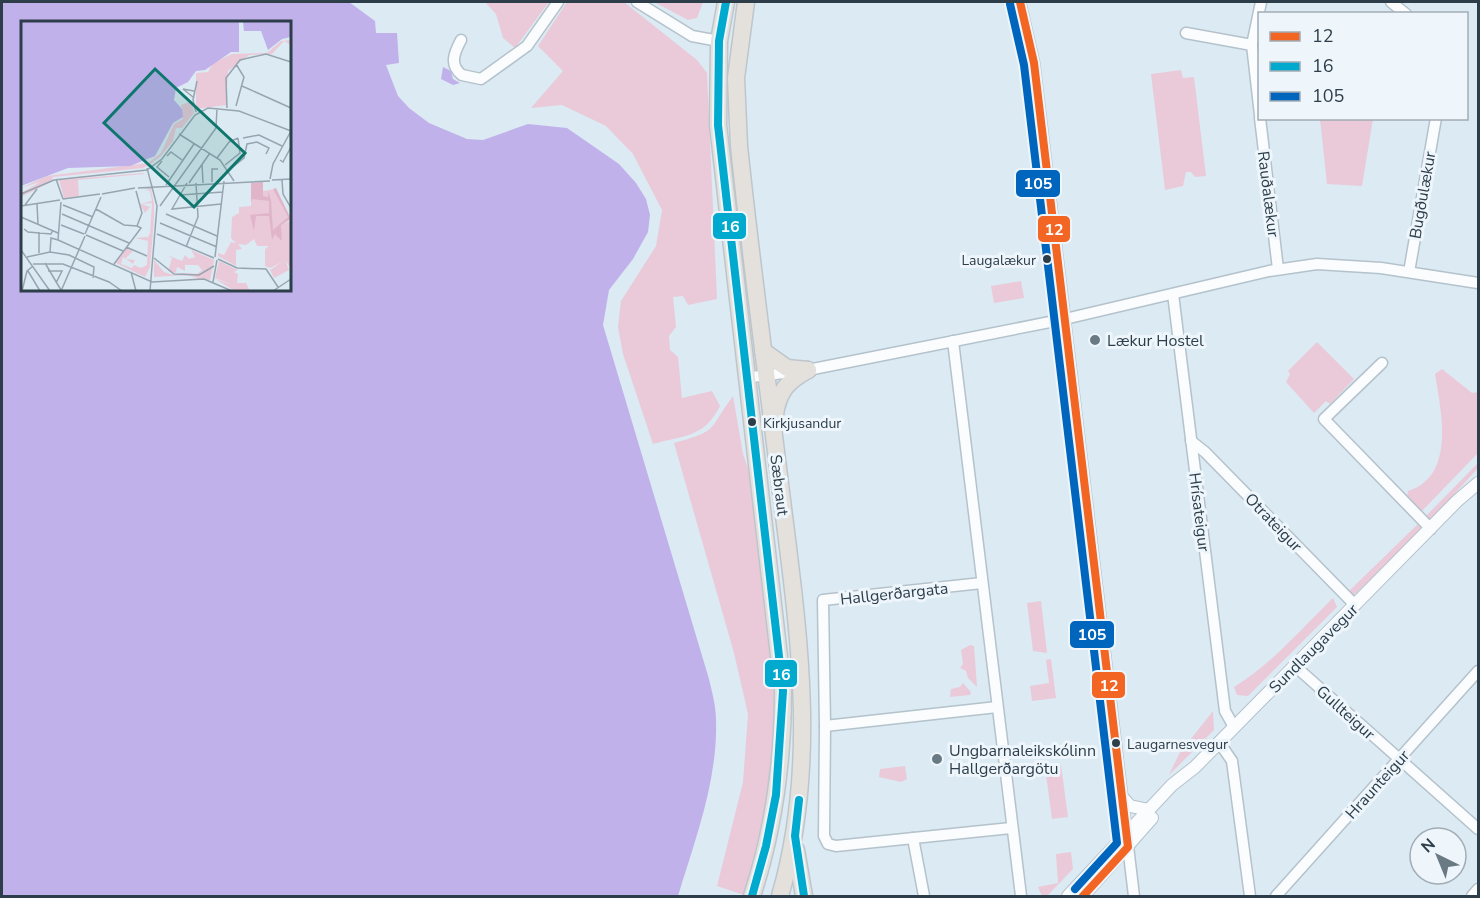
<svg xmlns="http://www.w3.org/2000/svg" width="1480" height="898" font-family="'Nunito Sans',sans-serif">
	<rect width="100%" height="100%" fill="#dceaf3"/>
	<g fill="#eacad9">
		<path d="M485 2H549L515 48 503 38 496 14Z"/>
		<path d="M567 2H624L697 60 707 73 717 299 688 305 683 296 673 297 676 327 669 336 670 350 678 357 682 398 712 391 720 406C704 438 684 435 653 444L623 354 618 327 621 301 656 246 662 210 633 154 606 126 562 105 531 108 563 71 538 46Z"/>
		<path d="M654 2H703L697 18 688 20Z"/>
		<path d="M1181 70 1183 78 1194 77 1206 176 1195 177 1191 172H1186L1183 186 1165 190 1151 74Z"/>
		<path d="M1320 119H1373L1362 186 1327 184Z"/>
		<path d="M1021 281 1024 298 994 303 991 286Z"/>
		<path d="M1317 342 1354 379 1330 404 1326 401 1314 413 1286 382 1290 374 1288 371Z"/>
		<path d="M1442 369 1472 393 1478 392V453L1420 513 1406 502 1408 491C1456 476 1441 411 1435 374Z"/>
		<path d="M733 396 743 454 753 483C762 570 778 659 773 747 770 797 757 846 744 895L717 886 743 782 748 714 734 653 674 443C720 430 707 431 733 396Z"/>
		<path d="M1478 463V468L1431 520 1424 518Z"/>
		<path d="M1419 523 1424 528 1353 596 1348 592Z"/>
		<path d="M1333 598 1337 607 1248 696 1237 695 1234 687C1272 664 1301 629 1333 598Z"/>
		<path d="M1041 601 1047 653 1033 651 1027 603Z"/>
		<path d="M970 645 974 646 977 687 968 678 966 671 960 668 963 664 961 650Z"/>
		<path d="M1051 659 1056 698 1032 701 1030 686 1049 683 1046 660Z"/>
		<path d="M963 683 971 692 970 695 950 697 951 689 960 687Z"/>
		<path d="M1213 711 1214 730 1169 775 1179 754Z"/>
		<path d="M1061 765 1068 817 1052 819 1045 767Z"/>
		<path d="M905 766 907 779 901 782 879 777 880 769Z"/>
		<path d="M1071 852 1073 869 1047 896H1042L1038 887 1058 883 1056 854Z"/>
	</g>
	<g fill="#c0b1eb" fill-rule="evenodd">
		<path d="M2 2H349L375 21 376 33H397L399 63 386 65 398 96 409 108 429 123 467 139 483 140 528 124 567 128 619 164 636 183 646 199 650 215 648 232 633 259 609 290 603 325 709 679C712 692 716 706 716 720 718 780 695 840 678 896H2ZM22 22H290V290H22Z"/>
		<path d="M443 67 451 71 453 79 460 83 453 85 441 79Z"/>
	</g>
	<g fill="none" stroke-linecap="round" stroke-linejoin="round">
		<defs>
			<g id="minor">
				<path d="M637 2 692 36 719 41"/>
				<path d="M1020 2 1034 63 1134 896"/>
				<path d="M1391 2 1406 14"/>
				<path d="M1186 33 1252 45"/>
				<path d="M461 40C454 53 449 65 462 75L481 79 527 46 558 2"/>
				<path d="M1260 115 1252 45 1261 2"/>
				<path d="M1260 118 1278 269"/>
				<path d="M1409 272 1436 118"/>
				<path d="M1173 294 1225 711 1234 727"/>
				<path d="M953 341 1021 896"/>
				<path d="M1382 363 1324 419 1431 529"/>
				<path d="M745 373 752 377 808 370 1065 319 1269 271 1317 264 1381 268 1478 283"/>
				<path d="M1191 441 1205 452 1355 605"/>
				<path d="M982 583 823 600 825 726 824 836 828 844 836 846 1011 828"/>
				<path d="M1295 666 1478 829"/>
				<path d="M825 726 997 707"/>
				<path d="M1219 742 1232 761 1250 896"/>
				<path d="M913 838 924 896"/>
				<path d="M1276 896 1478 671"/>
				<path d="M1472 896 1478 889"/>
			</g>
			<g id="tertiary">
				<path d="M1121 796 1130 806 1149 810"/>
				<path d="M1068 896 1172 785 1195 767 1457 501 1478 483"/>
				<path d="M1083 896 1152 818"/>
			</g>
			<g id="primary">
				<path d="M726 2 719 41 718 125 783 691C783 762 774 829 752 896"/>
				<path d="M746 2 736 78 739 146C751 262 767 377 781 492 798 628 819 762 780 896"/>
				<path d="M763 351 787 368 808 370"/>
				<path d="M775 414C779 390 788 381 808 370"/>
				<path d="M796 850 804 896"/>
			</g>
		</defs>
		<use href="#minor" stroke="#b4c2cc" stroke-width="13"/>
		<use href="#tertiary" stroke="#b4c2cc" stroke-width="14"/>
		<use href="#primary" stroke="#bdc6cc" stroke-width="19"/>
		<use href="#minor" stroke="#fafcfd" stroke-width="10"/>
		<use href="#tertiary" stroke="#fafcfd" stroke-width="12"/>
		<use href="#primary" stroke="#e4e1dd" stroke-width="16"/>
		<defs>
			<path id="bus-1" d="M1020 2 1034 63 1128 847 1083 896"/>
			<g id="bus-2">
				<path d="M726 2 719 41 718 125 783 691 776 795 766 846 752 896"/>
				<path d="M799 800 795 836 804 896"/>
			</g>
			<path id="bus-3" d="M1010 4 1024 65 1117 843 1075 889"/>
		</defs>
		<use href="#bus-1" stroke="#eef6fc" stroke-width="12"/>
		<use href="#bus-2" stroke="#eef6fc" stroke-width="12"/>
		<use href="#bus-3" stroke="#eef6fc" stroke-width="12"/>
		<use href="#bus-1" stroke="#f26522" stroke-width="8"/>
		<use href="#bus-2" stroke="#00a9ce" stroke-width="8"/>
		<use href="#bus-3" stroke="#0065bd" stroke-width="8"/>
	</g>
	<g fill="#2d3e4a" stroke="#eef6fc" stroke-width="2">
		<circle cx="1047" cy="259" r="5"/>
		<circle cx="752" cy="422" r="5"/>
		<circle cx="1116" cy="743" r="5"/>
	</g>
	<g fill="#6a7a85" stroke="#eef6fc" stroke-width="2">
		<circle cx="1095" cy="340" r="6"/>
		<circle cx="937" cy="759" r="6"/>
	</g>
	<g text-anchor="middle" stroke-width="6" stroke-linejoin="round" paint-order="stroke">
		<g font-size="14" fill="#2d3e4a" stroke="#eef6fc" text-anchor="start">
			<text x="1036" y="265" text-anchor="end">Laugalækur</text>
			<text x="763" y="428">Kirkjusandur</text>
			<text x="1127" y="749">Laugarnesvegur</text>
		</g>
		<g font-size="16" fill="#2d3e4a" stroke="#eef6fc">
			<text transform="translate(1269 194) rotate(83)" y="6">Rauðalækur</text>
			<text transform="translate(1422 195) rotate(-80)" y="6">Bugðulækur</text>
			<text transform="translate(780 485) rotate(83)" y="6">Sæbraut</text>
			<text transform="translate(1200 512) rotate(83)" y="6">Hrísateigur</text>
			<text transform="translate(1274 522) rotate(46)" y="6">Otrateigur</text>
			<text transform="translate(894 593) rotate(-6)" y="6">Hallgerðargata</text>
			<text transform="translate(1313 648) rotate(-45)" y="6">Sundlaugavegur</text>
			<text transform="translate(1346 712) rotate(42)" y="6">Gullteigur</text>
			<text transform="translate(1377 784) rotate(-48)" y="6">Hraunteigur</text>
		</g>
		<g font-size="16" fill="#2d3e4a" stroke="#eef6fc" text-anchor="start">
			<text x="1107" y="346">Lækur Hostel</text>
			<text x="949" y="756">Ungbarnaleikskólinn<tspan x="949" dy="18">Hallgerðargötu</tspan></text>
		</g>
	</g>
	<g transform="translate(21 21)">
		<rect width="270" height="270" fill="#dceaf3"/>
		<path d="M270 19V24L263 20 251 33 228 34 207 50 205 84 175 88V52L187 51 192 42 211 33 246 32 260 20ZM171 80 173 92 161 107H155L152 120 140 135 128 144 122 147 32 156 30 161 0 176V172L19 161 0 167 26 155 127 142 140 132 153 103 162 98 160 84ZM122 152 128 157 123 153 57 159 58 175 43 177 38 159ZM241 161 242 170 255 168 267 196 261 203 270 200V248L264 239 268 249 253 257 249 249 261 241 249 247 244 245V228L248 225H236L233 218 225 224 217 223 221 228 215 229V245L197 235V232L203 234 210 221 215 222 210 217 211 196 218 192V186L230 185 231 162ZM130 168 133 183V198L129 246 124 256 95 242 105 227 112 230 104 238 114 239 112 243 102 236 100 243 111 247 113 244 120 247 126 244 127 220 114 217 127 216 129 212 131 182 120 183 129 186 124 192 119 183 131 180 129 170 124 169ZM170 229 193 239 189 259 169 258 177 257 166 254 133 256V239L143 251 152 254 162 252 180 253 182 249 179 253H176L181 249 177 244H164V250L156 246 155 252 147 250 151 237 146 234 161 240 164 234 168 238 174 236ZM198 240 217 249 213 251 217 253 216 262H225L229 270H214L194 258 212 264 194 257Z" fill="#eacad9"/>
		<path d="M242 161V175L247 176V170L250 179 252 209 267 196 252 168 255 167 270 198 260 204 261 220 254 213 251 219 248 195H235L233 210 229 194 248 192V180L231 178 230 182V162Z" fill="#e0b5c9"/>
		<path d="M0 0H270V16L261 18 247 29 240 10H223L222 1H218V31H210L184 49 175 50 167 61 155 67 153 79 161 88 162 96 152 102 134 135 109 145 47 147 0 165Z" fill="#c0b1eb"/>
		<path fill="none" stroke="#c0b1eb" stroke-width="3" d="M0 23 53 0"/>
		<path fill="none" stroke="#96a5af" stroke-width="1.5" d="M221 65 270 87M172 76 162 68 173 70M215 85 223 56 215 43M206 87 205 57 219 39 245 33 270 41M175 91 172 79 176 60M158 113 199 139 213 160M222 117 238 114 261 125M146 135 150 131 161 139M196 137 208 121 217 117M259 139 262 141 270 126M141 140 136 146 148 156M181 143 182 162M204 144 219 132 217 117M126 147 136 185 129 270M208 149 223 137 226 123 236 121 248 127 245 133M35 158 42 178M249 158 252 143 270 110M251 159 270 158M261 159 262 173 270 187M191 161V148H197M166 162 151 188 200 183M168 162 189 132M145 164 173 123M117 167 249 160M0 173 33 159 126 149 141 138 174 94 187 87 218 90 270 110M81 173 114 167M159 174 202 171M42 178 79 173M40 181 37 219 131 261 183 258 211 270M16 183 17 203M4 184 16 168M42 184 72 196M0 185 39 179M139 185 195 107 196 87M75 188 103 204 116 205 121 192 115 170M41 193 108 222M145 193 196 215M0 196 37 212M139 202 196 226M40 204 63 213M3 208 7 211 30 213 32 209M18 211V232M64 213 80 176M136 213 193 237M65 214 102 230M105 226 126 235M165 226 177 196 175 162M0 229 29 270M29 231 30 217 37 219M6 236 29 231 48 234 73 246 72 257M194 236 203 160M133 237 153 253 178 254 193 245M197 238 216 247 245 248 257 266M24 242 40 269M12 243H42L88 261 101 270M93 243 120 207 116 205M7 250 19 270M27 250H41L35 262M110 251 115 270M192 261 196 239M1 270 6 250 12 245M40 270 64 215M252 270 270 258"/>
		<path fill="#0f766e" fill-opacity="0.15" stroke="#0f766e" stroke-width="3" d="M134 48 224 132 173 186 83 102Z"/>
		<rect width="270" height="270" fill="none" stroke="#2d3e4a" stroke-width="3"/>
	</g>
	<g stroke="#eef6fc" stroke-width="2">
		<rect x="1015" y="169" width="46" height="29" rx="6" fill="#0065bd"/>
		<rect x="712" y="212" width="35" height="28" rx="6" fill="#00a9ce"/>
		<rect x="1037" y="215" width="34" height="28" rx="6" fill="#f26522"/>
		<rect x="1069" y="620" width="46" height="29" rx="6" fill="#0065bd"/>
		<rect x="764" y="659" width="34" height="29" rx="6" fill="#00a9ce"/>
		<rect x="1091" y="671" width="35" height="28" rx="6" fill="#f26522"/>
	</g>
	<g font-size="16" text-anchor="middle" font-weight="bold" fill="#fff">
		<text x="1038" y="189">105</text>
		<text x="730" y="232">16</text>
		<text x="1054" y="235">12</text>
		<text x="1092" y="640">105</text>
		<text x="781" y="680">16</text>
		<text x="1109" y="691">12</text>
	</g>
	<rect width="1480" height="898" fill="none" stroke="#2d3e4a" stroke-width="6"/>
	<rect x="1258" y="12" width="210" height="108" fill="#eef6fc" stroke="#a1acb5" stroke-width="1.5"/>
	<rect x="1270" y="32" width="30" height="9" fill="#f26522" stroke="#a1acb5" stroke-width="1.5"/>
	<text x="1312" y="42" font-size="18" fill="#2d3e4a">12</text>
	<rect x="1270" y="62" width="30" height="9" fill="#00a9ce" stroke="#a1acb5" stroke-width="1.5"/>
	<text x="1312" y="72" font-size="18" fill="#2d3e4a">16</text>
	<rect x="1270" y="92" width="30" height="9" fill="#0065bd" stroke="#a1acb5" stroke-width="1.5"/>
	<text x="1312" y="102" font-size="18" fill="#2d3e4a">105</text>
	<g transform="translate(1438 856) rotate(317)"><circle r="28" fill="#eef6fc" stroke="#a1acb5" stroke-width="1.5"/>
	<path d="M0-4.5L10 22L0 15L-10 22Z" fill="#6a7a85"/>
	<text y="-9" font-size="16" font-weight="bold" text-anchor="middle" fill="#2d3e4a">N</text>
	</g>
</svg>
